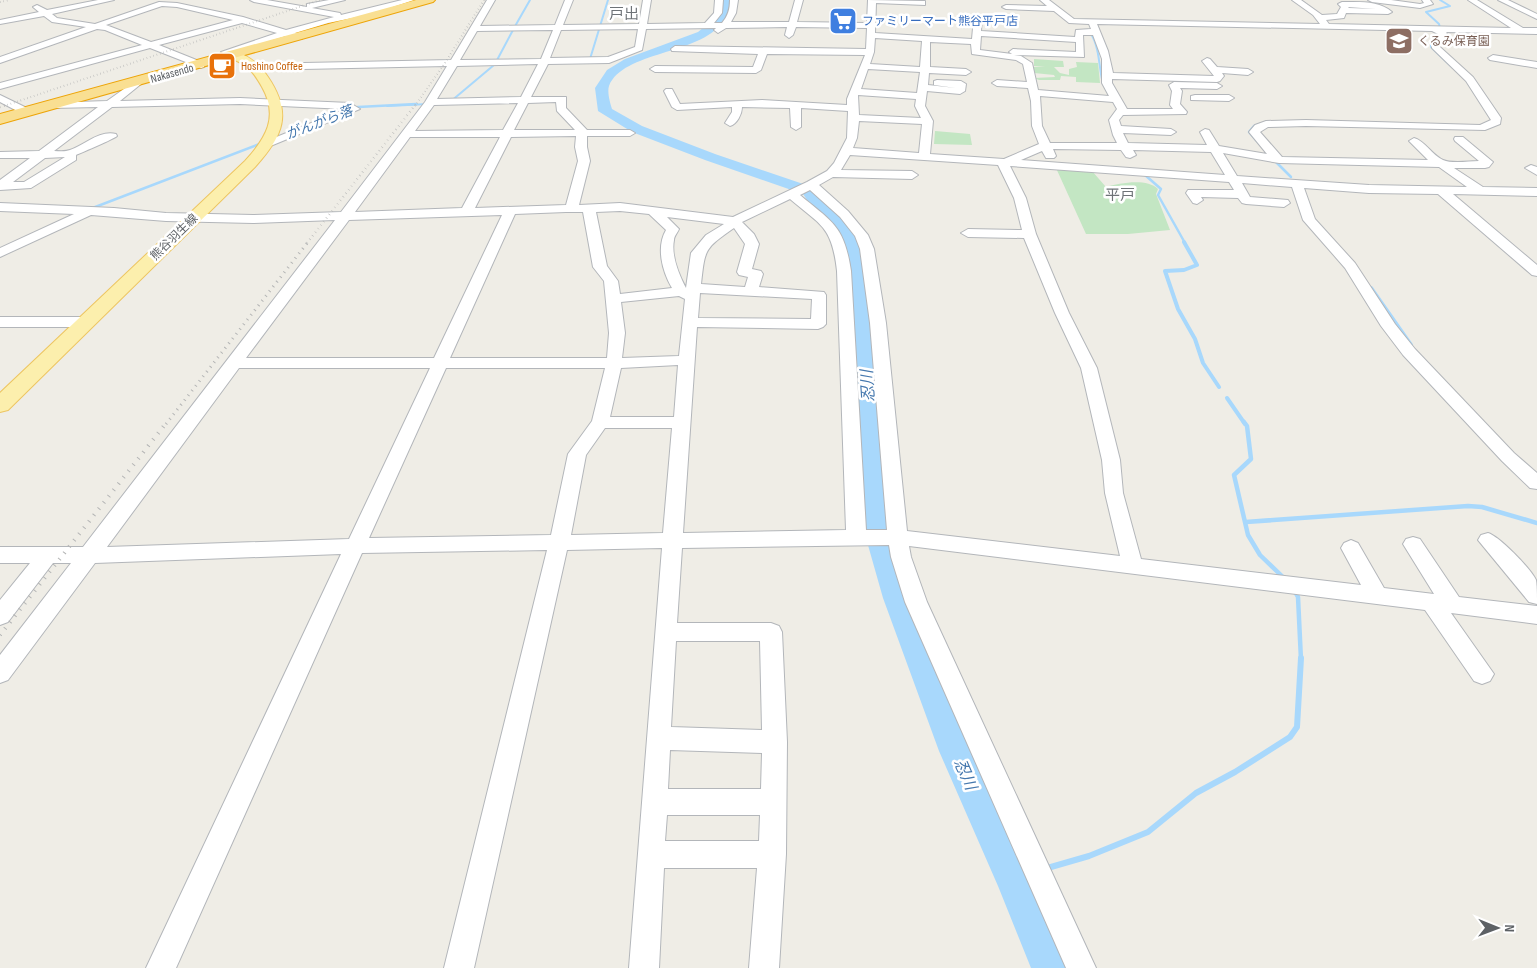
<svg xmlns="http://www.w3.org/2000/svg" width="1537" height="968" font-family="'Sofia Sans Condensed','Noto Sans JP',sans-serif">
	<rect width="100%" height="100%" fill="#efede6"/>
	<g fill="#c3e6c3">
		<path d="M1034 59 1063 61 1064 67H1054L1060 73 1069 75V69L1077 67 1076 62 1098 63 1100 83 1076 82V77L1061 76 1060 80H1039L1034 78 1055 77 1054 75 1034 73 1028 67H1045L1034 66Z"/>
		<path d="M935 131 970 134 972 145 934 144Z"/>
		<path d="M1056 168 1092 171 1106 187C1120 183 1147 178 1158 189L1156 194 1170 230 1128 234H1086Z"/>
	</g>
	<g fill="none" stroke-linecap="round" stroke-linejoin="round">
		<g stroke="#a8d8fc" stroke-width="2">
			<path d="M1440 0 1450 6 1426 12 1439 24 1440 28"/>
			<path d="M514 28 530 0"/>
			<path d="M1439 33 1431 43V47L1453 68"/>
			<path d="M1091 34C1102 51 1098 80 1106 88"/>
			<path d="M590 59 608 0"/>
			<path d="M496 62 513 30"/>
			<path d="M450 102 494 65H499"/>
			<path d="M387 106 428 104"/>
		</g>
		<g stroke="#a8d8fc" stroke-width="2.5">
			<path d="M351 109 358 107 416 104"/>
			<path d="M1260 124 1254 126 1249 132 1264 149"/>
			<path d="M1272 158 1291 177"/>
			<path d="M1145 175 1161 189 1158 195 1185 243"/>
			<path d="M90 209 262 143"/>
		</g>
		<g stroke="#a8d8fc" stroke-width="4">
			<path d="M1184 242 1197 265 1184 270 1165 271 1178 309 1195 339 1203 363 1219 387"/>
			<path d="M1371 288 1411 345"/>
			<path d="M1227 398 1245 424"/>
		</g>
		<g stroke="#a8d8fc" stroke-width="4.5">
			<path d="M1244 422 1247 426 1251 459 1234 475 1248 535 1260 555 1286 580"/>
			<path d="M1246 522 1468 506 1482 507 1537 523"/>
			<path d="M1294 590 1298 597 1301 660"/>
		</g>
		<g stroke="#a8d8fc" stroke-width="6">
			<path d="M1044 869 1089 856 1148 832 1196 793 1235 772 1290 737 1297 727 1301 658"/>
			<path d="M1014 878 1029 873"/>
		</g>
		<path fill="#a8d8fc" fill-rule="evenodd" d="M721 0H731C729 7 728 16 723 22 699 55 623 51 609 86 607 92 610 103 612 109L642 126 715 154 815 188 827 204 845 221 858 241 870 307 878 374 888 524 911 598 971 747 1027 865 1071 968H1031L998 886 939 751 883 598 862 524 856 374 850 307 840 241 832 228 815 212 803 194 705 160 632 132 598 111 595 88 607 70 625 59 698 32 714 19Z"/>
		<defs>
			<g id="minor">
				<path d="M98 0H114L52 14 57 18 95 24 159 2 177 3 243 17 286 30 334 17 254 2 250 0H267L307 7V4L329 0H345L312 8 340 13 341 15 402 0H414L372 14 328 23 295 33 302 35V39L286 36 234 52 238 55 234 58 221 52 277 33 242 23 159 45 204 63V67L201 68 150 48 0 89V83L142 45 105 30 97 29 0 63V57L86 27 52 22 44 16 0 24V20L39 12 33 7 37 5 47 10ZM162 6 177 7 233 20 151 42 106 25Z"/>
				<path d="M487 0H495L480 26 555 25 565 0H573L563 25 639 24 643 0H651L647 24 705 23 714 13 715 0H723L722 13 714 23H722C728 16 730 9 730 0H738L736 13 731 22H789L795 0H803L797 22 867 23 868 0 922 1H925V5L876 3 875 33 972 39 974 17 978 15 982 17 981 31 1075 37 1076 30 1091 29 1089 24 1069 23 1054 11 1006 9 1002 7 1006 5 1047 6 1040 0H1049L1074 19 1320 24 1313 15 1292 0H1301L1322 15 1337 14 1341 7 1338 4 1342 2C1358 2 1379 0 1392 12L1388 14 1346 13 1344 18 1326 20 1329 24 1511 28 1468 0H1477L1523 28H1537V34L1446 32 1447 33 1440 43V47L1473 77 1501 118 1500 124 1485 130 1306 126 1268 127 1260 132 1282 157 1428 160 1409 141 1414 138C1425 141 1432 155 1443 160 1452 164 1469 161 1479 161L1455 141 1454 139 1455 137H1463L1493 162 1489 167 1485 168H1454L1483 187 1537 188V196L1453 194 1537 265V276L1532 275 1438 194 1369 193 1304 188 1315 219 1355 263 1395 324 1415 349 1514 453 1537 473V489L1530 488 1502 461 1403 355 1381 326 1345 268 1303 220 1292 187 1242 183 1250 197 1288 200 1290 203 1284 207 1246 204 1242 203 1238 198 1201 197 1203 200 1197 204 1193 203 1186 193 1188 190H1234L1229 182 1010 166 1026 198 1036 234 1069 313 1097 368 1120 460 1123 493 1141 559 1361 585 1341 548 1344 543 1351 540 1358 543 1384 588 1434 594 1403 544 1406 539 1413 537 1420 539 1459 597 1537 606V624L1451 613 1494 674 1490 681 1482 684 1474 681 1425 610 909 546 911 557 927 602 1096 968H1066L905 602 891 557 889 545 682 548 677 623H771L779 626 782 632 787 742 786 854 779 968H749L757 868H664L659 968H629L662 548 567 550 474 968H444L547 550 362 553 176 968H146L341 554 95 563 8 680 0 683V655L71 563H53L8 622 0 625V600L30 563H0V547H83L335 220 253 223 166 221 91 215 0 257V248L74 214 0 211V203L114 208 166 213 253 215 341 212 425 102 447 66 255 70 250 67 255 64 451 60ZM1348 7 1376 9 1349 8ZM1097 24 1432 31 1438 34 1432 43V48L1466 81 1491 120 1480 125 1306 120 1266 121 1255 125 1249 132 1267 154 1219 146 1209 130 1205 129 1200 132 1207 145 1128 143 1123 133 1171 135 1176 132 1171 129 1121 126 1119 120 1123 115 1186 114 1187 112 1180 104 1182 91 1180 88 1217 89 1222 86 1217 83 1174 82 1169 85 1172 91 1170 105 1173 109H1127L1112 83V79L1217 82 1220 81 1224 76 1222 73 1248 75 1253 72 1248 69 1217 67 1210 59 1207 58 1202 61 1214 76 1113 73 1108 51ZM787 27 785 35 789 38 793 35 796 27 867 28 866 49 675 46 671 49 672 51 758 54 753 67 655 66 650 69 655 72 756 73 761 70 767 54 865 55 847 99V105L762 100 680 104 672 89H666L664 91 672 107 677 110 732 107V112L725 123 730 126C737 124 742 114 742 107L790 108 791 127 796 130 801 127V108L848 111 847 138 834 163 827 171 807 182 733 217 620 203 579 205 590 161 587 147V136H630L635 133 630 130H587L566 108V97H531L548 64 609 63 642 50 646 29 716 28 714 30 718 33 726 28ZM638 29 635 47 608 57 550 58 561 30ZM553 30 541 59 460 60 477 31ZM1083 35H1093L1102 59V83L1109 96 1038 90 1032 63 1021 56 1014 55 1084 57ZM981 36 1076 42V52L1013 49 1009 52 1012 54 980 50ZM875 38 922 41 920 67 870 64 874 52ZM930 42 971 44 972 54 1016 60 1023 64 1027 82 997 80 992 83 997 86 1028 88 1031 101 1032 126 1039 144 1004 159 930 154 933 121 925 106 927 91 960 94 965 91 966 84 961 81 937 80 934 81V85L956 88 928 85 929 73 966 75 971 72 966 69 930 67ZM538 64 521 97 437 99 457 66ZM868 69 920 72 917 93 861 89ZM858 95 916 99 915 106 921 118 859 115ZM1040 96 1113 102 1117 109 1109 120 1113 135 1117 143H1050L1042 126ZM556 102 557 111 575 130H514L528 103ZM518 103 503 130 415 131 434 105ZM859 121 922 124 919 153 853 148 857 138ZM576 136 575 147 578 161 566 205 475 208 511 137ZM410 137H500L462 208 355 212ZM1053 149 1121 150 1126 157 1130 158 1136 155 1133 150 1211 152 1225 175 1021 160 1042 151 1046 158H1054L1056 156ZM1223 153 1279 163 1439 167 1467 187 1369 185 1237 176ZM850 155 998 165 1014 198 1022 230 968 229 961 233 968 237 1024 238 1055 313 1081 368 1102 460 1105 493 1120 556 907 531 886 323 874 249 868 235 848 211 819 185 833 177 912 179 918 175 912 171 841 170ZM810 190 840 217 855 236 860 249 870 323 887 530H866L851 271C844 225 833 223 800 195ZM790 199C822 226 832 227 837 271L846 530 683 533 697 327 818 329 823 327 826 324V295L824 292 759 287 763 274 761 271 752 269 759 244 754 234 742 222ZM620 211 649 214 666 230C656 247 662 271 672 288L620 294 618 281 607 266 596 212ZM566 212H583L593 267 604 281 609 333 607 358H450L515 214ZM502 215 434 358H246L349 220ZM667 217 724 224 706 235 691 253 686 288C679 275 671 255 674 240 674 236 678 232 679 229ZM734 228 745 244 737 272 739 275 748 277 745 287 701 284C705 249 704 249 734 228ZM700 293 812 299 811 319 698 318ZM679 296 685 299 679 356 622 358 625 333 621 302ZM678 365 674 417H610L621 368ZM239 368H430L349 539 107 547ZM446 368H605L592 421 568 454 551 535 369 538ZM605 428H672L663 533 571 535 586 455ZM676 641H760L762 730 671 727ZM670 750 762 753 761 789H668ZM667 815H760L759 841H665Z"/>
				<path d="M1368 0H1391L1420 4 1424 3 1422 0H1430L1433 4 1420 8 1372 2Z"/>
				<path d="M1498 0H1508L1537 14V19Z"/>
				<path d="M1493 55 1537 62V68L1490 60 1488 58Z"/>
				<path d="M138 79 143 82 141 84 120 101 240 98 350 103 360 109 268 147 262 144 264 142 346 109 240 104 112 107 54 151C59 151 65 152 70 150 85 145 99 130 116 134L117 136C114 139 83 152 76 155V160L31 188 0 190V180L30 158H0V152L39 151 98 107 52 108 48 107V103L107 101ZM65 157 24 182H13L45 158Z"/>
				<path d="M0 95 31 110 32 112 31 114H23L0 102Z"/>
				<path d="M1195 95H1229L1234 98 1229 101 1191 100V96Z"/>
				<path d="M1531 165 1537 167V175L1525 168Z"/>
				<path d="M0 317H86L91 319 94 322 91 325 86 327H0Z"/>
				<path d="M1488 533C1499 536 1531 569 1536 580 1537 586 1537 598 1537 604L1529 602 1478 540 1481 535Z"/>
			</g>
			<path id="major" d="M234 52C249 55 259 64 268 77 293 114 283 136 255 167L8 410 0 412V393L245 161C266 138 279 117 262 87 258 80 254 73 248 68 242 62 234 61 228 55Z"/>
			<path id="highway" d="M416 0H435L433 2 0 124V114Z"/>
		</defs>
		<use href="#minor" stroke="#b3b6ba" stroke-width="2"/>
		<use href="#major" stroke="#edc561" stroke-width="2"/>
		<use href="#highway" stroke="#eda408" stroke-width="2"/>
		<use href="#minor" fill="#fff" fill-rule="evenodd"/>
		<use href="#major" fill="#fcefad" fill-rule="evenodd"/>
		<use href="#highway" fill="#f9df92" fill-rule="evenodd"/>
		<g stroke="#b4b5b5" stroke-width="2" stroke-dasharray="0.5 3" stroke-linecap="butt">
			<path d="M0 2 10 0"/>
			<path d="M4 106 320 0"/>
			<path d="M415 106 445 63 484 0"/>
		</g>
		<g stroke="#b4b5b5" stroke-width="2.5" stroke-dasharray="0.5 4" stroke-linecap="butt">
			<path d="M0 107 7 104"/>
			<path d="M307 243 416 104"/>
		</g>
		<path stroke="#b4b5b5" stroke-width="3" stroke-dasharray="1 5" stroke-linecap="butt" d="M166 424 308 242"/>
		<path stroke="#b4b5b5" stroke-width="4" stroke-dasharray="1 7" stroke-linecap="butt" d="M0 635 167 422"/>
	</g>
	<defs>
		<symbol id="supermarket-square" viewBox="-11 -11 22 22"><rect x="-9" y="-9" width="18" height="18" rx="4" fill="#3f7fe0" stroke="#fff"/><path d="M-6-5.5h2.5l.6 2H6L4.5 2H-2.5L-4.4-4H-6ZM-1.5 3.2a1.3 1.3 0 1 0 .1 0ZM3 3.2a1.3 1.3 0 1 0 .1 0Z" fill="#fff"/></symbol>
		<symbol id="school-square" viewBox="-11 -11 22 22"><rect x="-9" y="-9" width="18" height="18" rx="4" fill="#8d6e63" stroke="#fff"/><path d="M0-5L7-2L0 1L-7-2ZM-4 1L0 2.5L4 1V4Q0 6-4 4Z" fill="#fff"/></symbol>
		<symbol id="cafe-square" viewBox="-11 -11 22 22"><rect x="-9" y="-9" width="18" height="18" rx="4" fill="#e8710a" stroke="#fff"/><path d="M-5.5-4.5H6V0H3Q3 3.5 0 3.5H-2.5Q-5.5 3.5-5.5 0ZM3-3.2v2h1.7v-2ZM-6 4.5H4V6H-6Z" fill="#fff"/></symbol>
	</defs>
	<g fill-rule="evenodd">
		<use href="#supermarket-square" x="827" y="5" width="32" height="32"/>
		<use href="#school-square" x="1383" y="25" width="32" height="32"/>
		<use href="#cafe-square" x="206" y="50" width="32" height="32"/>
	</g>
	<g text-anchor="middle" stroke-width="5" stroke-linejoin="round" paint-order="stroke">
		<g font-size="12" fill="#366cbe" stroke="#fff" text-anchor="start">
			<text x="862" y="25">ファミリーマート熊谷平戸店</text>
		</g>
		<g font-size="12" fill="#785e54" stroke="#fff" text-anchor="start">
			<text x="1418" y="45">くるみ保育園</text>
		</g>
		<g font-size="12" fill="#c56008" stroke="#fff" text-anchor="start">
			<text x="241" y="70">Hoshino Coffee</text>
		</g>
		<g font-size="12" fill="#5d6165" stroke="#fff">
			<text transform="translate(172 73) rotate(-16)" y="4">Nakasendo</text>
			<text transform="translate(174 237) rotate(-44)" y="4">熊谷羽生線</text>
		</g>
		<g font-size="14" font-style="italic" fill="#4578ae" stroke="#fff">
			<text transform="translate(319 122) rotate(-21)" y="5">がんがら落</text>
		</g>
		<g font-size="15" fill="#6e7377" stroke="#fff">
			<text x="624" y="19">戸出</text>
			<text x="1120" y="200">平戸</text>
		</g>
		<g font-size="16" font-style="italic" fill="#4578ae" stroke="#fff">
			<text transform="translate(867 386) rotate(-94)" y="6">忍川</text>
			<text transform="translate(966 774) rotate(66)" y="6">忍川</text>
		</g>
	</g>
	<g transform="translate(1497 928) rotate(91)" stroke="#ffffff" stroke-width="4" paint-order="stroke">
	<path d="M0-4L9 19L0 12L-9 19Z" fill="#5d6165"/>
	<text y="-8" font-size="14" font-weight="bold" text-anchor="middle" fill="#5d6165">N</text>
	</g>
</svg>
